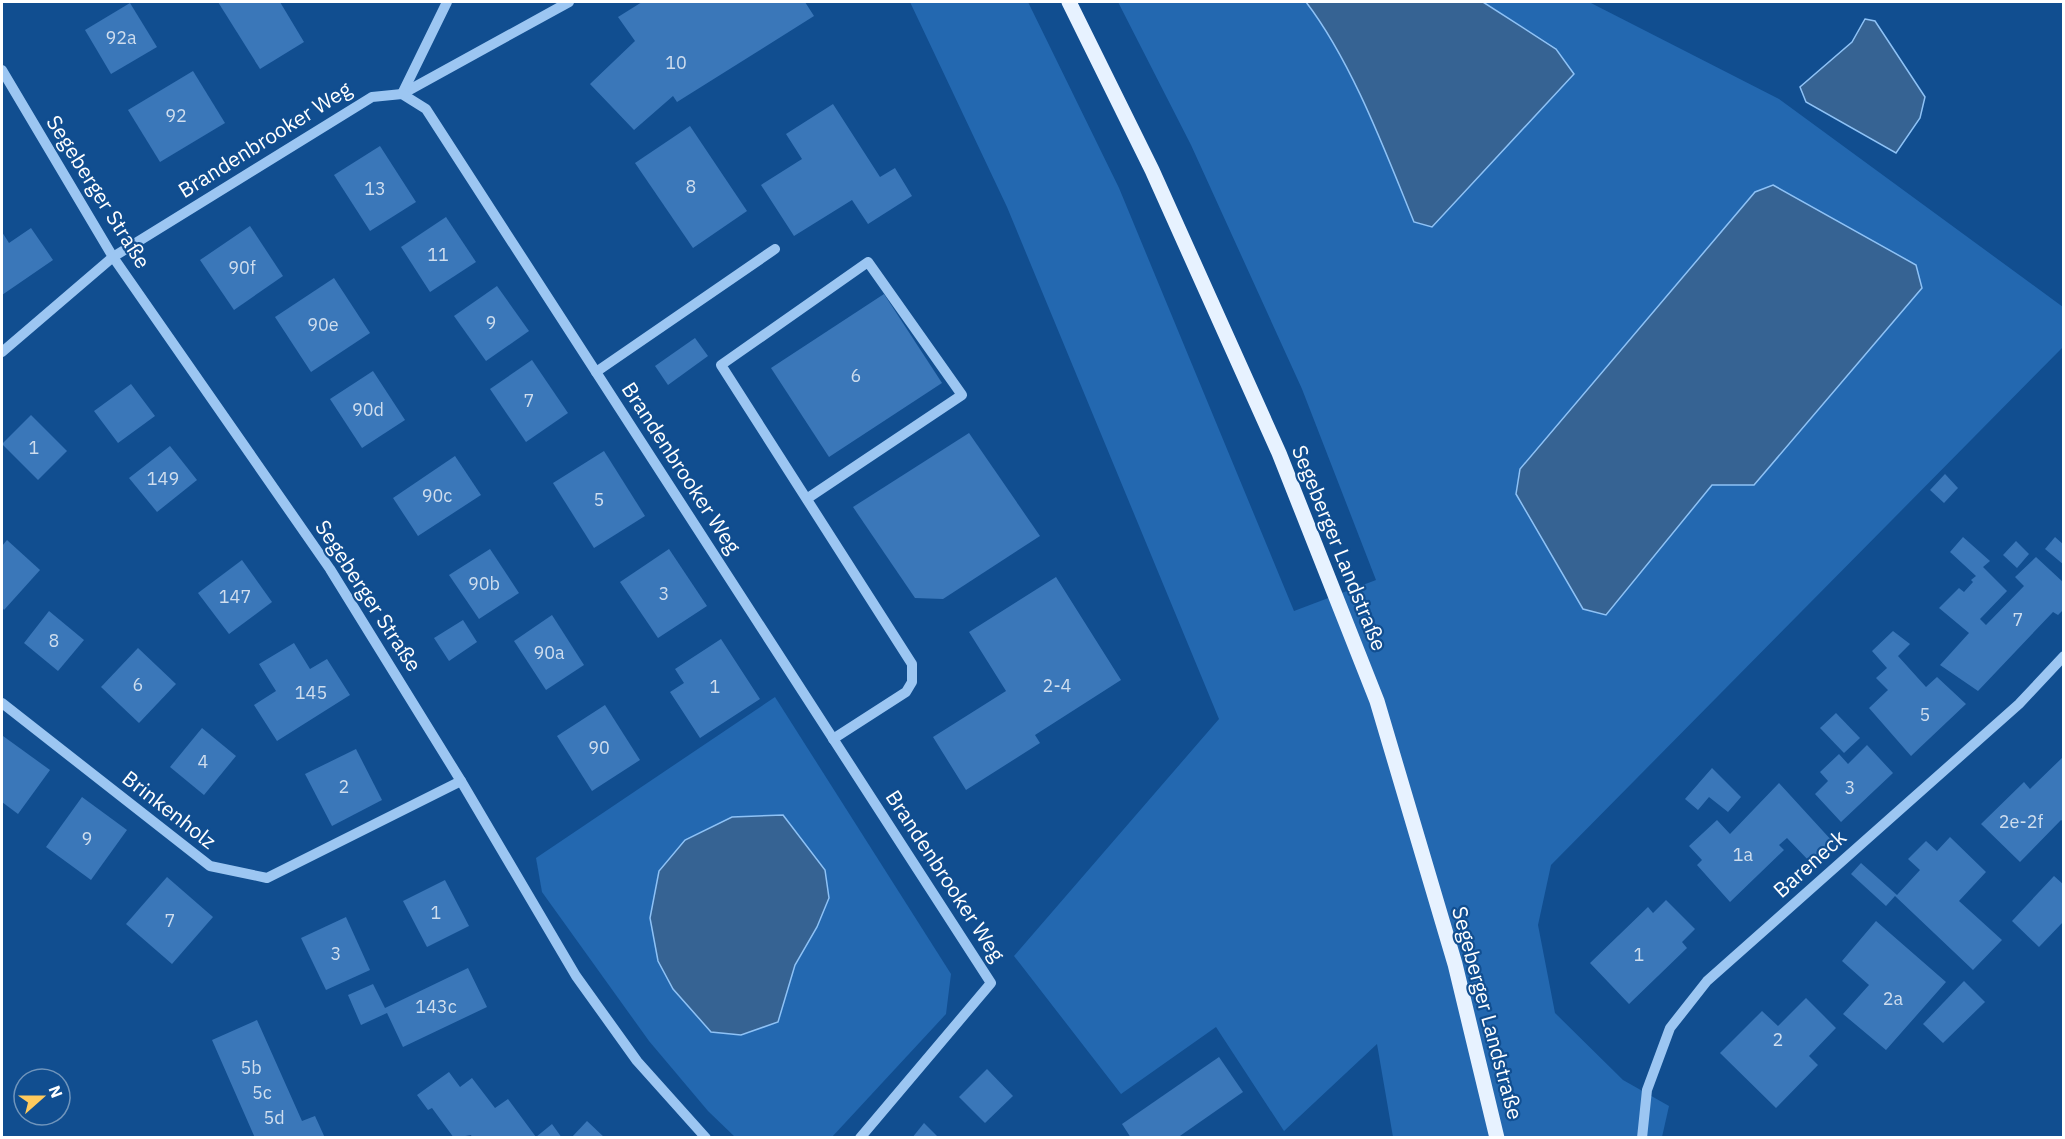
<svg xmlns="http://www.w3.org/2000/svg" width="2065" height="1139" font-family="'IBM Plex Sans',sans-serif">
	<rect width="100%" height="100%" fill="#114e90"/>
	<g fill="#2368b0">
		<path d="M910 2H1028L1119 188 1294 611 1376 580 1302 389 1191 145 1118 2H1306C1352 62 1385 151 1414 222L1556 48 1483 2H1589L1779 99 2063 307V347L1551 865 1538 925 1555 1013 1623 1080 1669 1106 1662 1137H1393L1377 1044 1284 1131 1216 1027 1121 1094 1014 956 1219 719 1007 207Z"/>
		<path d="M775 697 951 974 946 1014 832 1137H735L708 1111 649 1041 542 892 536 858Z"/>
	</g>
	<g fill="#366393" stroke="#8ec2f6" stroke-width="1.5">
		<path d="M1306 2H1483L1556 49 1574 74 1432 227 1414 222C1385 151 1352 62 1306 2Z"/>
		<path d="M1865 19 1875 21 1925 97 1920 118 1896 153 1806 102 1800 87 1852 42Z"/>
		<path d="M1773 185 1916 265 1922 288 1754 485H1712L1606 615 1583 609 1516 494 1520 469 1755 192Z"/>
		<path d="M783 815 825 870 829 898 817 927 795 965 778 1022 741 1035 711 1032 673 989 658 961 650 918 659 871 685 840 732 817Z"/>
	</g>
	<g fill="#3a77b9">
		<path d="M218 2H280L304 42 260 69Z"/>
		<path d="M642 2H805L814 16 677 102 673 96 634 130 590 84 635 41 618 17Z"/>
		<path d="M130 3 157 47 111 74 85 30Z"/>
		<path d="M193 71 225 123 160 162 128 110Z"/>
		<path d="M833 104 880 177 895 168 912 196 868 224 852 200 794 236 761 185 802 159 786 134Z"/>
		<path d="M690 126 747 211 693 248 635 163Z"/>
		<path d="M380 146 416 202 370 231 334 175Z"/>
		<path d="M446 217 476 262 430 292 401 247Z"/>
		<path d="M250 226 283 276 234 310 200 260Z"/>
		<path d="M31 228 53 260 2 295V232L9 243Z"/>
		<path d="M334 278 370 333 311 372 275 317Z"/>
		<path d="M497 286 529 331 486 361 454 316Z"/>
		<path d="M884 294 942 383 829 457 771 368Z"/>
		<path d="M695 338 708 356 668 385 655 366Z"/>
		<path d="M532 360 568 413 526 442 490 389Z"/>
		<path d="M373 371 405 420 362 448 330 399Z"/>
		<path d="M131 384 155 416 118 443 94 411Z"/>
		<path d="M31 415 67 451 38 480 2 444Z"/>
		<path d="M969 433 1040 536 943 599 915 598 853 507Z"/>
		<path d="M170 446 197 480 157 512 129 478Z"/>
		<path d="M604 451 645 516 594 548 553 483Z"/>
		<path d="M455 456 481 495 418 536 393 498Z"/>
		<path d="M1945 474 1958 488 1944 503 1930 490Z"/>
		<path d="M1963 537 1990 561 1983 567 2007 591 1980 619 1986 625 2024 586 2015 577 2036 557 2064 583V609L2058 615 2053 612 1978 691 1940 665 1969 633 1939 608 1959 588 1964 592 1973 582 1971 580 1976 576 1950 552Z"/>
		<path d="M2055 537 2064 545V565L2045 549Z"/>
		<path d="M7 540 40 570 4 610 2 607V546Z"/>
		<path d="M2016 541 2029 554 2017 568 2003 555Z"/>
		<path d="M490 549 519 593 479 619 449 575Z"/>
		<path d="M669 549 707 606 658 638 620 582Z"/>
		<path d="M242 560 272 602 229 634 198 593Z"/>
		<path d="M1056 577 1121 680 1035 735 1040 743 966 790 933 737 1006 691 969 632Z"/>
		<path d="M49 611 84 640 58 671 24 643Z"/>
		<path d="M552 615 584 665 546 690 514 641Z"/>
		<path d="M463 620 477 642 449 661 434 638Z"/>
		<path d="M1893 631 1910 644 1898 656 1926 687 1937 677 1966 704 1911 756 1869 708 1888 690 1876 678 1887 668 1872 651Z"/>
		<path d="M721 639 760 699 700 738 670 692 684 683 675 669Z"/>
		<path d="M294 643 310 669 327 659 350 695 277 741 254 705 276 691 259 664Z"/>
		<path d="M138 648 176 684 139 723 101 687Z"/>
		<path d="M605 705 640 760 592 791 557 736Z"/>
		<path d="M1836 713 1860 738 1844 753 1820 728Z"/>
		<path d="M202 728 236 756 204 795 170 767Z"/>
		<path d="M3 736 50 770 18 814 2 802Z"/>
		<path d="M1867 745 1893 773 1841 822 1815 794 1828 781 1820 772 1839 754 1848 764Z"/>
		<path d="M356 749 382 800 332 826 305 774Z"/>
		<path d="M2064 756V822L2061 820 2020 862 1981 824 2024 782 2030 789Z"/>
		<path d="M1712 768 1741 797 1728 812 1709 797 1698 810 1685 799Z"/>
		<path d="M1779 783 1833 842 1811 863 1787 838 1779 845 1784 850 1730 902 1697 865 1702 860 1689 846 1717 820 1730 834Z"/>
		<path d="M82 797 127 830 91 880 46 847Z"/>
		<path d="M1950 837 1986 872 1959 901 2002 940 1973 970 1895 896 1886 906 1851 874 1861 863 1897 895 1920 870 1908 859 1926 841 1937 851Z"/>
		<path d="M2054 876 2064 885V921L2039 947 2012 921Z"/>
		<path d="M167 877 213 917 172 964 126 924Z"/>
		<path d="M445 880 469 926 427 947 403 901Z"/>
		<path d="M1666 900 1695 929 1682 942 1687 948 1629 1004 1590 963 1648 907 1653 913Z"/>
		<path d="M346 917 370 970 326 990 301 938Z"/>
		<path d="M1876 921 1946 982 1886 1050 1843 1014 1869 985 1842 961Z"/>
		<path d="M468 968 487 1007 403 1047 387 1013 361 1025 348 995 373 984 385 1008Z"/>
		<path d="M1964 981 1985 1002 1943 1043 1923 1024Z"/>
		<path d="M1806 998 1836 1028 1809 1056 1818 1065 1776 1108 1720 1053 1762 1011 1778 1026Z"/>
		<path d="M257 1020 302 1121 315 1116 325 1138H255L212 1040Z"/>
		<path d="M1219 1057 1243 1092 1177 1138H1131L1122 1124Z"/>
		<path d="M987 1069 1013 1096 985 1123 959 1097Z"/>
		<path d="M449 1072 460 1087 472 1078 495 1108 508 1099 536 1137 552 1124 562 1138H472L471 1135 454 1138 432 1108 428 1110 417 1095Z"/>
		<path d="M587 1121 605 1138H571Z"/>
		<path d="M924 1123 939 1138H912Z"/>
	</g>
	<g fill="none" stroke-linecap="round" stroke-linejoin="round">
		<g stroke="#9cc6f2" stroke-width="10">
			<path d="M2 70 113 257 330 569 461 781 576 976 637 1061 706 1138"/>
			<path d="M402 94 569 2"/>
			<path d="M402 94 447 2"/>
			<path d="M2 352 113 257 372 97 402 94 426 109 991 983 860 1138"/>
			<path d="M596 372 775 249"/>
			<path d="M808 498 962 395 868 262 721 365 912 664V682L906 692 833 739"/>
			<path d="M2 703 210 866 267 878 461 781"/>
			<path d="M1642 1138 1647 1090 1670 1028 1707 981 2019 704 2064 656"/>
		</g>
		<path stroke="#e7f2ff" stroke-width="15" d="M1069 2 1152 170 1279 453 1377 701 1455 964 1497 1138"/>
	</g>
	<g text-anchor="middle" stroke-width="4.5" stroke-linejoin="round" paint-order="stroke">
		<g font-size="18" fill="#ceddee">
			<text x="121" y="44">92a</text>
			<text x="676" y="69">10</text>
			<text x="176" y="122">92</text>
			<text x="691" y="193">8</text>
			<text x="375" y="195">13</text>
			<text x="438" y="261">11</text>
			<text x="242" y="274">90f</text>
			<text x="491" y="329">9</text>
			<text x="323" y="331">90e</text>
			<text x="856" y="382">6</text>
			<text x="529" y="407">7</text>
			<text x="368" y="416">90d</text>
			<text x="34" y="454">1</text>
			<text x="163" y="485">149</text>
			<text x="437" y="502">90c</text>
			<text x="599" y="506">5</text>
			<text x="484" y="590">90b</text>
			<text x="664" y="600">3</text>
			<text x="235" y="603">147</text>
			<text x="2018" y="626">7</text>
			<text x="54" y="647">8</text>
			<text x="549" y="659">90a</text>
			<text x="138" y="691">6</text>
			<text x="1057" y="692">2-4</text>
			<text x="715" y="693">1</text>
			<text x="311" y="699">145</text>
			<text x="1925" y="721">5</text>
			<text x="599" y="754">90</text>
			<text x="203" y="768">4</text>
			<text x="344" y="793">2</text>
			<text x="1850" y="794">3</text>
			<text x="2021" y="828">2e-2f</text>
			<text x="87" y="845">9</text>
			<text x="1743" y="861">1a</text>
			<text x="436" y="919">1</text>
			<text x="170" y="927">7</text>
			<text x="336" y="960">3</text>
			<text x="1639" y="961">1</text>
			<text x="1893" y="1005">2a</text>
			<text x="436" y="1013">143c</text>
			<text x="1778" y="1046">2</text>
			<text x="251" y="1074">5b</text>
			<text x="262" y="1099">5c</text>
			<text x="274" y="1124">5d</text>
		</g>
		<g font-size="21" fill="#fff" stroke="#114e90">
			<text transform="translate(265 140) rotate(-32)" y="7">Brandenbrooker Weg</text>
			<text transform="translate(98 192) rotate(58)" y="7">Segeberger Straße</text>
			<text transform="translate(681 468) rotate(57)" y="7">Brandenbrooker Weg</text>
			<text transform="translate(1339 548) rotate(68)" y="7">Segeberger Landstraße</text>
			<text transform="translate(368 596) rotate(57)" y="7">Segeberger Straße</text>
			<text transform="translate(169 810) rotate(38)" y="7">Brinkenholz</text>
			<text transform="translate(1810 864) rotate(-42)" y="7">Bareneck</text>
			<text transform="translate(945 876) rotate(57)" y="7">Brandenbrooker Weg</text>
			<text transform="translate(1487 1013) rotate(75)" y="7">Segeberger Landstraße</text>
		</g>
	</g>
	<rect width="2065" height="1139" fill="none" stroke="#ffffff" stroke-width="6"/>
	<g transform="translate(42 1097) rotate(69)"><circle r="28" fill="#114e90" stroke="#7095bc" stroke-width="1.5"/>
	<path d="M0-4.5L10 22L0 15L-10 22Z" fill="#ffca5d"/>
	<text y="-9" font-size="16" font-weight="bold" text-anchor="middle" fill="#ffffff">N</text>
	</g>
</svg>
